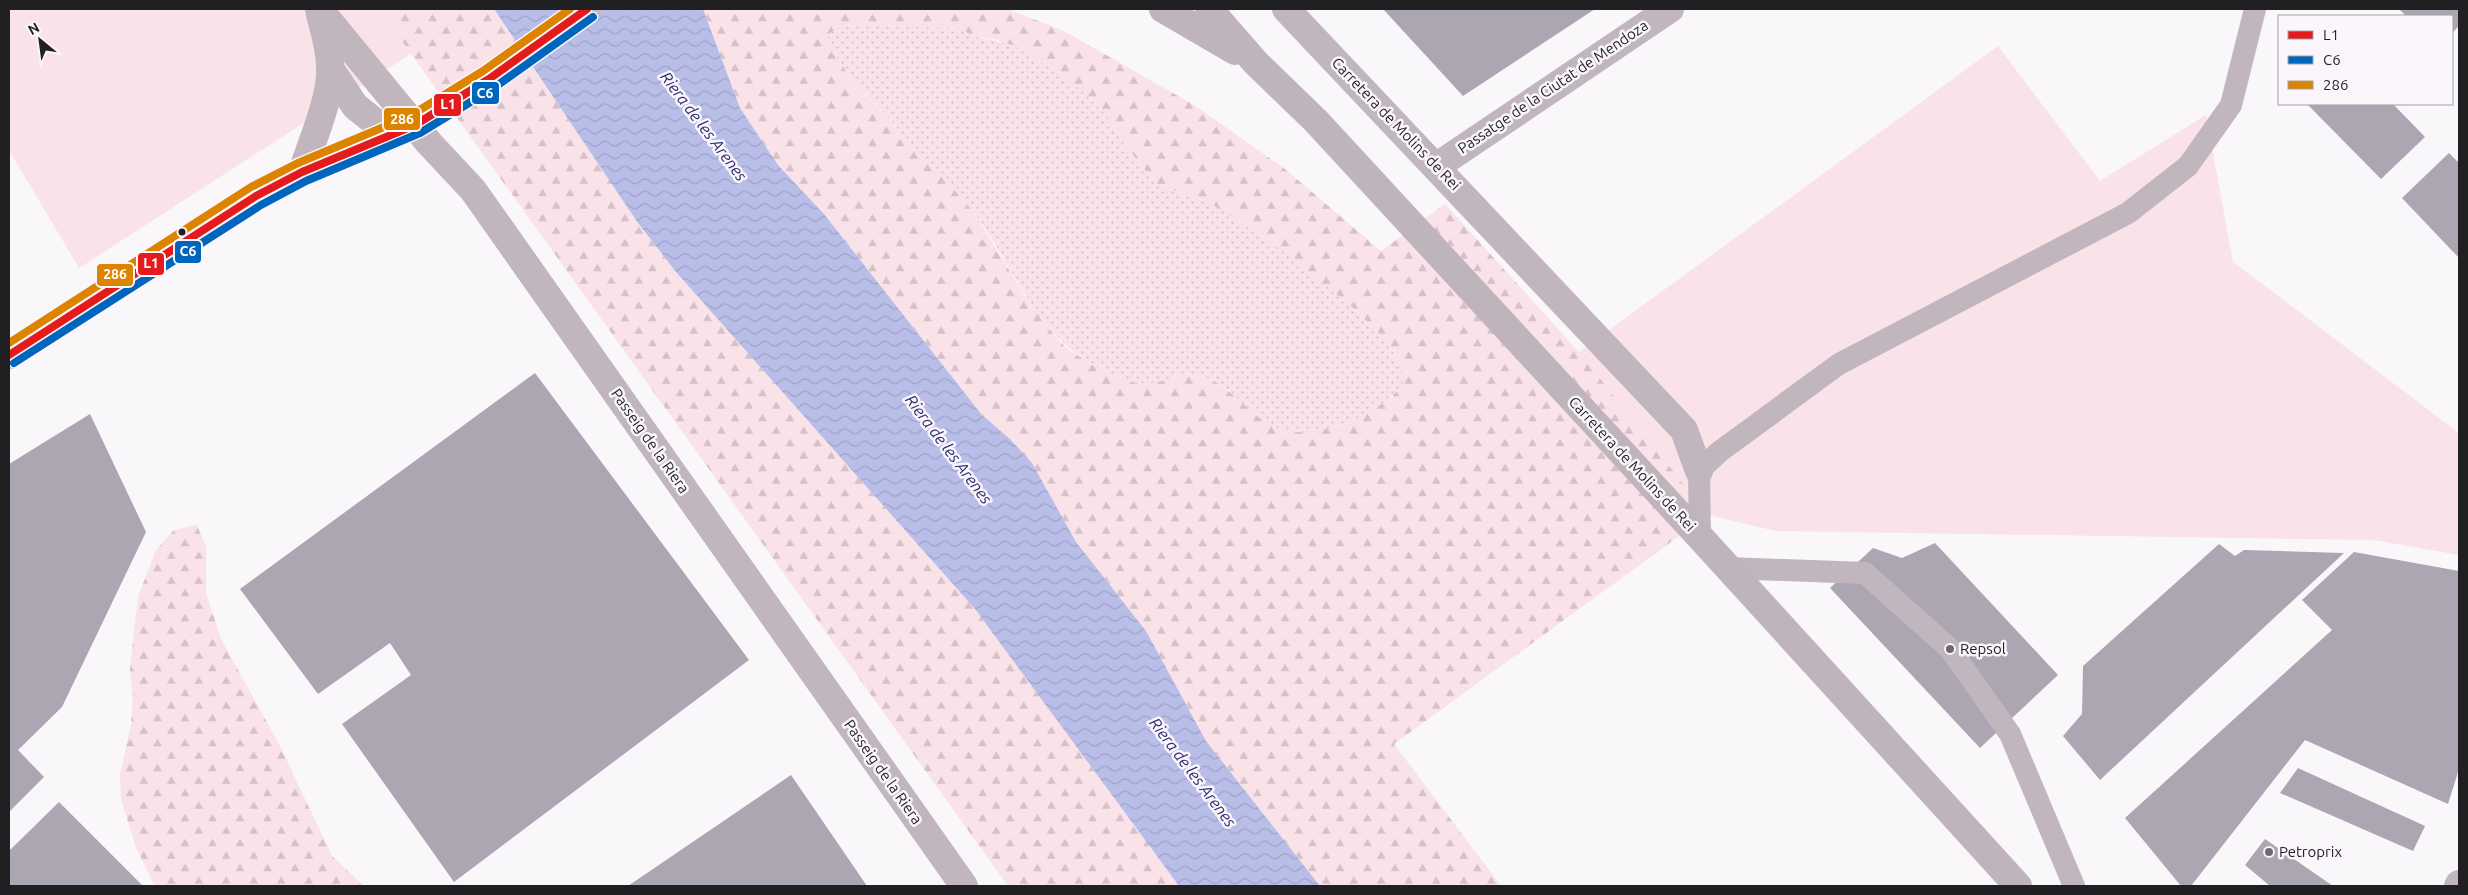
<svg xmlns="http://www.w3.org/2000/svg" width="2468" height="895" font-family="Ubuntu,sans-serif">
	<defs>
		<pattern id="forest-firs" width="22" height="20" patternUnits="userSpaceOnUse" patternTransform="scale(1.25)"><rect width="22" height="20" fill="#f9e2e8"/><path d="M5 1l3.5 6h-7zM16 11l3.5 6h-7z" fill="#d5c1c7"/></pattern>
		<pattern id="garden-dots" width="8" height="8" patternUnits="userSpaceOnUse" patternTransform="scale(1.25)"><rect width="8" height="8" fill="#f9e2e8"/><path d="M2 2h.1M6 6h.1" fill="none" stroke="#d5c1c7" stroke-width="1.8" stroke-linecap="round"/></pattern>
		<pattern id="water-waves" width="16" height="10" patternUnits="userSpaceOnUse" patternTransform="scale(1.25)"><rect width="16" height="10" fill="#b9bee8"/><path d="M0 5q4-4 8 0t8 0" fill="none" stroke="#9fa3c7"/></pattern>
	</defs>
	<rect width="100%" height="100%" fill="#f9f7fa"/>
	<g fill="#f9e2e8">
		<path d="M9 9H379L412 53 79 268 9 150Z"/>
		<path d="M1998 46 2100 181 2206 115 2233 262 2459 433V555L2374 540 1776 531 1708 515 1579 352Z"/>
	</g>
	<g fill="url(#forest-firs)" fill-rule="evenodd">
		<path d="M379 9H494L638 223 676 272 975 609 1179 886H1008Z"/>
		<path d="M703 9H1007L1062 30 1194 105 1285 169 1381 251 1445 204 1579 352 1708 515 1394 744 1501 886H1320L1206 741 1146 631 1076 542 1032 463 1010 439 982 415 824 214 778 165 740 108ZM871 26 959 28 973 36 998 40 1042 62 1082 91 1107 116 1125 145 1157 185 1208 202 1257 233 1353 308 1388 342 1396 355 1393 397 1339 426 1308 432H1293L1277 428 1216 382 1200 375 1182 374 1153 383H1137L1122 379 1091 364 1066 348 1055 336 1025 296 978 219 961 195 854 83 834 52 839 27Z"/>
		<path d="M197 525 206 547V593L221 639 279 744 332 856 364 886H155L136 848 121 799 120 775 131 724 133 696 130 670 135 621 139 594 156 550 174 530Z"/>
	</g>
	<path fill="url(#garden-dots)" d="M871 26 959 28 973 36 1013 45 1056 71 1082 91 1107 116 1125 145 1157 185 1208 202 1225 212 1283 251 1353 308 1388 342 1402 368 1403 385C1380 413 1313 444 1277 428 1252 418 1237 392 1214 381 1184 366 1178 380 1152 383 1130 386 1110 374 1092 364 1036 333 1013 266 977 217 961 195 942 178 924 158 901 133 879 106 854 83L834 52 827 35 839 27Z"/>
	<path fill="url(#water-waves)" d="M494 9H703L740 108 778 165 824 214 982 415 1010 439 1032 463 1076 542 1146 631 1206 741 1320 886H1179L975 609 676 272 638 223Z"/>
	<g fill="#aba6b2">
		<path d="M1383 9H1595L1463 96Z"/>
		<path d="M2399 9H2459V26L2452 33V16H2406Z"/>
		<path d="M2307 104H2393L2425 137 2381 179Z"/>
		<path d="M2449 153 2459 163V258L2402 198Z"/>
		<path d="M535 373 749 660 454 882 342 724 411 675 390 643 318 694 240 589Z"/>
		<path d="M90 414 146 532 62 707 18 750 44 777 9 812V464Z"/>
		<path d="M1935 543 2058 675 1980 748 1830 588 1873 548 1902 558Z"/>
		<path d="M2219 544 2235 556 2244 550 2344 553 2100 780 2063 736 2082 714 2083 666Z"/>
		<path d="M2354 552 2459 571V769L2448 804 2305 740 2191 886H2181L2125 818 2332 630 2302 600Z"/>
		<path d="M2298 768 2425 826 2413 851 2280 793Z"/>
		<path d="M791 775 867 886H628Z"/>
		<path d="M59 802 143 886H9V851Z"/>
		<path d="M2265 839 2333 886H2270L2245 865Z"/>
	</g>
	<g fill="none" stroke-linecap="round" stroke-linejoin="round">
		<g stroke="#c1b6bd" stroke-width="22">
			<path d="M1700 537 1699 471 1719 452 1839 364 2128 213 2188 166 2231 105 2255 9"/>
			<path d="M1727 568 1865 573 1950 649 2010 734 2074 886"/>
		</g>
		<g stroke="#c1b6bd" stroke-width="28">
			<path d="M319 9 429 143 473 190 964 886"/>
			<path d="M1286 9 1684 430 1699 471"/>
			<path d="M331 70 355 106 391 135"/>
			<path d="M1437 166 1670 9"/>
			<path d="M302 172C311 144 332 96 330 68 330 50 325 32 320 15"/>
			<path d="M9 355 256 196 302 172 415 125 489 79 587 9"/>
			<path d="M2458 886 2459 884"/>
		</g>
		<g stroke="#c0b4bc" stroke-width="28">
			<path d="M1163 9 1235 51"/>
			<path d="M1209 9 1256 63 1316 121 1700 537 2018 886"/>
		</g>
		<defs>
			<path id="bus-1" d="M9 355 256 196 302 172 415 125 489 79 587 9"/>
			<path id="bus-2" d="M14 363 261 205 306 181 420 133 495 87 593 17"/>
			<path id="bus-3" d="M9 343 251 187 298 163 410 116 483 71 570 9"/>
		</defs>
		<use href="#bus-1" stroke="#faf6fb" stroke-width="11"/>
		<use href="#bus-2" stroke="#faf6fb" stroke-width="11"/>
		<use href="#bus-3" stroke="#faf6fb" stroke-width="11"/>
		<use href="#bus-1" stroke="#e31b1d" stroke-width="8"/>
		<use href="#bus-2" stroke="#0065bd" stroke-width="8"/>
		<use href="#bus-3" stroke="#dc8400" stroke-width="8"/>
	</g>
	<circle fill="#201f21" stroke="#faf6fb" stroke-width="2" cx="182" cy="232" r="4.5"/>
	<g fill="#6c6b6d" stroke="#faf6fb" stroke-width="2">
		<circle cx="1950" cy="649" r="5"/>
		<circle cx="2269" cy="852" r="5"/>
	</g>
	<g text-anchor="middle" stroke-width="5" stroke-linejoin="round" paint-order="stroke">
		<g font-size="15" fill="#201f21" stroke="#faf6fb">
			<text transform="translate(1553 87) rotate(-34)" y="5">Passatge de la Ciutat de Mendoza</text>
			<text transform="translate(1396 124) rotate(46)" y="5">Carretera de Molins de Rei</text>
			<text transform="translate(650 441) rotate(55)" y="5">Passeig de la Riera</text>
			<text transform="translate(1632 464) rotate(47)" y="5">Carretera de Molins de Rei</text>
			<text transform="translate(883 772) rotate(55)" y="5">Passeig de la Riera</text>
		</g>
		<g font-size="15" fill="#201f21" stroke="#faf6fb" text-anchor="start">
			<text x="1960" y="654">Repsol</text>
			<text x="2279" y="857">Petroprix</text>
		</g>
		<g font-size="16" font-style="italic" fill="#2b2c71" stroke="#faf6fb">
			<text transform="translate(704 126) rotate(53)" y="6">Riera de les Arenes</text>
			<text transform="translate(949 449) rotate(53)" y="6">Riera de les Arenes</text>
			<text transform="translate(1193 772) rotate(53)" y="6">Riera de les Arenes</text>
		</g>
	</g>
	<g stroke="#faf6fb" stroke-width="2">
		<rect x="471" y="81" width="29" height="24" rx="5" fill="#0065bd"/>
		<rect x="433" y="93" width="29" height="24" rx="5" fill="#e31b1d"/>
		<rect x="383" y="107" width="38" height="24" rx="5" fill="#dc8400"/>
		<rect x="174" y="240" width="28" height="24" rx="5" fill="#0065bd"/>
		<rect x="137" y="252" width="28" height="24" rx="5" fill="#e31b1d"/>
		<rect x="96" y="263" width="38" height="24" rx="5" fill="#dc8400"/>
	</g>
	<g font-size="14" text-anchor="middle" font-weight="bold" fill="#fff">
		<text x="485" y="98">C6</text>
		<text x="448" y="109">L1</text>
		<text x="402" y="124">286</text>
		<text x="188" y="256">C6</text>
		<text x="151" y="268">L1</text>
		<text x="115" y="279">286</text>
	</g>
	<rect width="2468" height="895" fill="none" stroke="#201f21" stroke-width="20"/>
	<rect x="2278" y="15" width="175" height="90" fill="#faf6fb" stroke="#a3a0a4"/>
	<rect x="2288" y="31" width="25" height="8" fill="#e31b1d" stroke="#a3a0a4"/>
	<text x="2323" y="40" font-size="15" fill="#201f21">L1</text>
	<rect x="2288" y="56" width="25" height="8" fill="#0065bd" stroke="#a3a0a4"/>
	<text x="2323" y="65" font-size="15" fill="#201f21">C6</text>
	<rect x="2288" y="81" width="25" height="8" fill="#dc8400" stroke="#a3a0a4"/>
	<text x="2323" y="90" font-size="15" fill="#201f21">286</text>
	<g transform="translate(40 40) rotate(331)" stroke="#faf6fb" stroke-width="4" paint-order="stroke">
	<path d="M0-4L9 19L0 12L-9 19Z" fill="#201f21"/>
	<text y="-8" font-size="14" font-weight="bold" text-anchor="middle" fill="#201f21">N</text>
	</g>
</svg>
